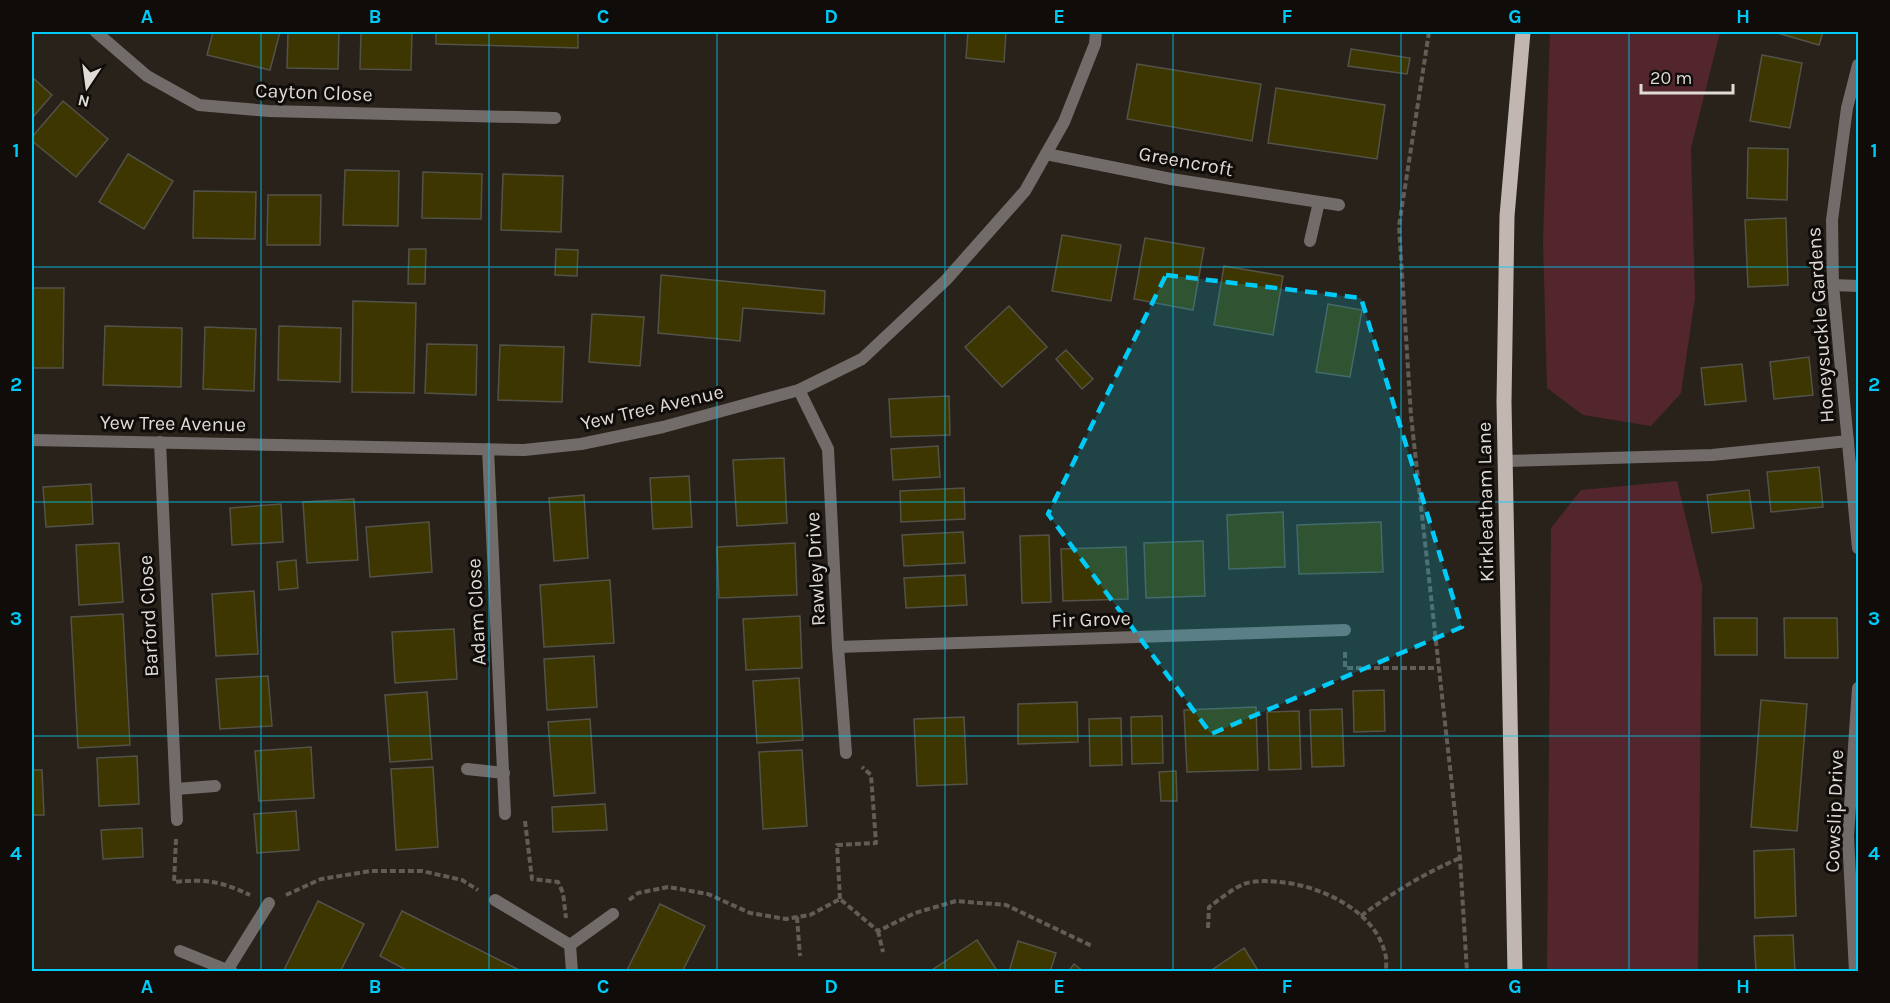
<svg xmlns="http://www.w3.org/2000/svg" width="1890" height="1003" font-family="Karla,sans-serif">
	<rect width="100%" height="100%" fill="#28221a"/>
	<g fill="#53262d">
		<path d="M1550 32H1720L1691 148 1695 298 1681 393 1651 426 1583 415 1547 388 1543 240Z"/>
		<path d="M1677 481 1702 585 1698 971H1547L1551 528 1581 490Z"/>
	</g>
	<g fill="#3d3600" stroke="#535248" stroke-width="1.5">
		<path d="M213 32H280L270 70 207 55Z"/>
		<path d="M288 32H339L338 69 287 68Z"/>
		<path d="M361 32H412L411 70 360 69Z"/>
		<path d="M436 32H578V48L436 44Z"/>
		<path d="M968 32H1006L1004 62 966 58Z"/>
		<path d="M1774 32H1823L1819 45Z"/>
		<path d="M1351 49 1410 58 1407 74 1348 66Z"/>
		<path d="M1762 55 1802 63 1790 128 1750 121Z"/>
		<path d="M1137 64 1261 84 1252 141 1127 119Z"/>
		<path d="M32 77 52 95 32 118Z"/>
		<path d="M1276 88 1385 105 1377 159 1268 143Z"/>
		<path d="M63 101 108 139 76 177 32 141V137Z"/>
		<path d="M1748 148 1788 149 1787 200 1747 198Z"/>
		<path d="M128 154 173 181 144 229 99 202Z"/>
		<path d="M345 170 399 171 398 226 343 225Z"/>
		<path d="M423 172 482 174 481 219 422 218Z"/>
		<path d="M503 174 563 176 561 232 501 230Z"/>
		<path d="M194 191 256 192 255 239 193 238Z"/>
		<path d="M268 195H321L320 245H267Z"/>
		<path d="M1786 218 1788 285 1748 287 1745 220Z"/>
		<path d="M1062 235 1121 245 1111 301 1052 291Z"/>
		<path d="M1145 238 1204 248 1193 310 1134 299Z"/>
		<path d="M409 249H426L425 284H408Z"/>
		<path d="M556 249 578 250 577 276 555 275Z"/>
		<path d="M1224 266 1283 276 1273 335 1214 325Z"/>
		<path d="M661 275 825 291 824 314 743 308 740 341 658 333Z"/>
		<path d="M32 288H64L63 368H32Z"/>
		<path d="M353 301 416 303 414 393 352 392Z"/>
		<path d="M1328 304 1362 310 1350 377 1316 372Z"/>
		<path d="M1009 306 1047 347 1002 387 965 347Z"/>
		<path d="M592 314 644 317 640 366 589 362Z"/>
		<path d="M105 326 182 328 181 387 103 385Z"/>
		<path d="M279 326 341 328 340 382 278 380Z"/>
		<path d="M205 327 256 329 254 391 203 389Z"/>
		<path d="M427 344 477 345 476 395 425 393Z"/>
		<path d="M500 345 564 347 562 402 498 400Z"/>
		<path d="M1066 350 1093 379 1082 389 1056 359Z"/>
		<path d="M1809 357 1813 395 1774 399 1770 362Z"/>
		<path d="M1742 364 1746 401 1705 405 1701 368Z"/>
		<path d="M949 396 950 435 891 437 889 399Z"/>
		<path d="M938 446 940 477 893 480 891 449Z"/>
		<path d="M784 458 787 523 737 526 733 460Z"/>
		<path d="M1819 467 1823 507 1771 512 1767 472Z"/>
		<path d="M689 476 692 527 653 529 650 478Z"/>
		<path d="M91 484 93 524 46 527 43 487Z"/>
		<path d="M964 488 965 519 901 522 900 491Z"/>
		<path d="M1749 490 1754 528 1712 533 1707 495Z"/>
		<path d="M584 495 588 558 554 561 549 498Z"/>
		<path d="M354 499 358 560 307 563 303 502Z"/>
		<path d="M281 504 283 542 232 545 230 508Z"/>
		<path d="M1283 512 1285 567 1229 569 1227 515Z"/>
		<path d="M429 522 432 572 370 577 366 527Z"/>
		<path d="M1381 522 1383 572 1299 574 1297 525Z"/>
		<path d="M963 532 965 563 904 566 902 535Z"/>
		<path d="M1049 535 1051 602 1022 603 1020 536Z"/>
		<path d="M1203 541 1205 596 1146 598 1144 543Z"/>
		<path d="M119 543 123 602 79 605 76 545Z"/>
		<path d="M795 543 797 595 719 598 717 547Z"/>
		<path d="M1126 547 1128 599 1063 601 1061 549Z"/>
		<path d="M296 560 298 588 279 590 277 562Z"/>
		<path d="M965 575 967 605 906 608 904 578Z"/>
		<path d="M610 580 614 643 544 647 540 585Z"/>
		<path d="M254 591 258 654 216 656 212 594Z"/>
		<path d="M123 614 130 745 78 748 71 617Z"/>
		<path d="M800 616 802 668 746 670 743 619Z"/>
		<path d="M1714 618H1757V655H1715Z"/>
		<path d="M1784 618H1837L1838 658H1785Z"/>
		<path d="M454 629 457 679 395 683 392 632Z"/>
		<path d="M594 656 597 707 547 710 544 659Z"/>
		<path d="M268 676 272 726 220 729 216 679Z"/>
		<path d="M799 678 803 740 757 743 753 681Z"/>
		<path d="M1384 690 1385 731 1354 732 1353 691Z"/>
		<path d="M427 692 432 759 390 762 385 695Z"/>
		<path d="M1761 700 1807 704 1797 831 1751 827Z"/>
		<path d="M1077 702 1078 742 1018 744V704Z"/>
		<path d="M1256 707 1258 770 1187 772 1184 710Z"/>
		<path d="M1342 709 1344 766 1312 767 1310 710Z"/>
		<path d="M1299 711 1301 769 1269 770 1267 712Z"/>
		<path d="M1162 716 1163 763 1132 764 1131 717Z"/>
		<path d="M964 717 967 784 917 786 914 719Z"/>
		<path d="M1121 718 1122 765 1090 766 1089 719Z"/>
		<path d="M590 719 595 793 554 796 548 722Z"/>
		<path d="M311 747 314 798 259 801 255 751Z"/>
		<path d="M802 750 807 826 763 829 759 752Z"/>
		<path d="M137 756 139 804 99 806 97 758Z"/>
		<path d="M433 767 438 847 396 850 391 769Z"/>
		<path d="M32 770H42L44 815H32Z"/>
		<path d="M1176 771 1177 801H1161L1159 772Z"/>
		<path d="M605 804 607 830 553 832 552 807Z"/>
		<path d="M296 811 299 850 257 853 254 814Z"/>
		<path d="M142 828 143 857 103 859 101 830Z"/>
		<path d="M1794 849 1796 916 1755 918 1754 851Z"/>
		<path d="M318 901 364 924 340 972H283Z"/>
		<path d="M660 904 705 926 682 972H626Z"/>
		<path d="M402 911 523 972H410L380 956Z"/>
		<path d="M1793 935 1795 972H1756L1754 936Z"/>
		<path d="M977 940 998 972H929Z"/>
		<path d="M1018 941 1056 953 1050 972H1009Z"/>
		<path d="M1244 948 1259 972H1209Z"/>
		<path d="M1074 964 1084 972H1068Z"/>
	</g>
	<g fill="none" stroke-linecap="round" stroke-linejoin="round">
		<g stroke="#615c55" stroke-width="4" stroke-dasharray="6 3" stroke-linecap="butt">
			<path d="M1429 32 1399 226 1411 416 1460 858 1467 972"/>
			<path d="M1345 652V668H1439"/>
			<path d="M525 821 532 879 558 882 563 893 566 918"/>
			<path d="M176 839 174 882C207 879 220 881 250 895"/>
			<path d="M286 895 321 879 371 871H422L462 880 478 890"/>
			<path d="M840 899 837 845 876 843 871 775 862 767"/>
			<path d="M629 900 638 893 668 887 708 894 750 913 786 919 810 915 840 899 878 931 915 913 956 901 1006 905 1092 946"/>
			<path d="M1361 916C1392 893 1425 873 1460 858"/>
			<path d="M797 917 800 956"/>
			<path d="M1208 928 1209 907C1220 899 1232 889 1244 884 1254 880 1270 881 1280 882 1321 886 1374 910 1385 953 1387 959 1386 966 1386 972"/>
			<path d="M878 931 883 952"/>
		</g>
		<g stroke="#716c6a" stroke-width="12">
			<path d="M96 32 147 76 199 105 269 111 555 118"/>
			<path d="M1858 65 1847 108 1832 220 1833 285 1858 548"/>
			<path d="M1046 154 1171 179 1339 205"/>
			<path d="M1310 241 1319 202"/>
			<path d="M1833 285 1858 286"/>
			<path d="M799 390 828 449 838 647 846 753"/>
			<path d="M32 440 524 450 581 444 663 427 799 390 862 359 946 280 1025 191 1064 122 1095 44 1096 32"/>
			<path d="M160 442 177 820"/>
			<path d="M488 449 505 814"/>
			<path d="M1505 461 1712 455 1848 441"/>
			<path d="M838 647 1345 630"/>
			<path d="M467 769 504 773"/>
			<path d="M176 789 215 786"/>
			<path d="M495 900 570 945 572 972"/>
			<path d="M570 945 613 914"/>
			<path d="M180 951 232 972"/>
			<path d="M228 969 269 903"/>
			<path d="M1855 972 1848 836 1858 688"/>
		</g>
		<path stroke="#c1b6b2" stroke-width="15" d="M1515 972 1504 402 1507 216 1523 32"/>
	</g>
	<path fill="#00cbf8" fill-opacity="0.2" stroke="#00cbf8" stroke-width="4.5" stroke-dasharray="12 8" stroke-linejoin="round" d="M1166 275 1361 298 1462 627 1211 734 1048 514Z"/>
	<path fill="none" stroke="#00cbf8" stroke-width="1.5" stroke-opacity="0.55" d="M261 32V972M489 32V972M717 32V972M945 32V972M1173 32V972M1401 32V972M1629 32V972M32 267H1858M32 502H1858M32 736H1858"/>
	<g text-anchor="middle" stroke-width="6" stroke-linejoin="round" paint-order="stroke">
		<g font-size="20" fill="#dfdbd6" stroke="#0f0c09">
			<text transform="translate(314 92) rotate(2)" y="7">Cayton Close</text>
			<text transform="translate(1186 161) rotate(10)" y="7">Greencroft</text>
			<text transform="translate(1820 325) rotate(-94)" y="7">Honeysuckle Gardens</text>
			<text transform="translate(652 407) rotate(-13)" y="7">Yew Tree Avenue</text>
			<text transform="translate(173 423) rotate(1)" y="7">Yew Tree Avenue</text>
			<text transform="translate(1485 502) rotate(-91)" y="7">Kirkleatham Lane</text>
			<text transform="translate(815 569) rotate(-93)" y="7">Rawley Drive</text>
			<text transform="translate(476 612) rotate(-93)" y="7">Adam Close</text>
			<text transform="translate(148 616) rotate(-93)" y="7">Barford Close</text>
			<text transform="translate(1091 619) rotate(-2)" y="7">Fir Grove</text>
			<text transform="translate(1834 811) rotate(-88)" y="7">Cowslip Drive</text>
		</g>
	</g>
	<rect width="1890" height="1003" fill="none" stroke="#0f0c09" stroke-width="66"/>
	<g transform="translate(87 87) rotate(193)" stroke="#0f0c09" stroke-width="4.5" paint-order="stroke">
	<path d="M0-4.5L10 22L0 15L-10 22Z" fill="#dfdbd6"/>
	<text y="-9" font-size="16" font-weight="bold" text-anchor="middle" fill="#dfdbd6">N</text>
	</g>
	<path d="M1641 84v9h92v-9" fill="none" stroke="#dfdbd6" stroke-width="3"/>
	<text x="1650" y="84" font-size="18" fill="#dfdbd6" stroke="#0f0c09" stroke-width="4.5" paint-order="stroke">20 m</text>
	<rect x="33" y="33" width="1824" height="937" fill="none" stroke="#00cbf8" stroke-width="2"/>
	<g font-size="20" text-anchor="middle" font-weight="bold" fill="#00cbf8">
		<text x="147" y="23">A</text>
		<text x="375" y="23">B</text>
		<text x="603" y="23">C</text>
		<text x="831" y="23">D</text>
		<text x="1059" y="23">E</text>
		<text x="1287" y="23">F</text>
		<text x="1515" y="23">G</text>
		<text x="1743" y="23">H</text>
		<text x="16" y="157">1</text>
		<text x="1874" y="157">1</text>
		<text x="16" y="391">2</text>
		<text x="1874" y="391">2</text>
		<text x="16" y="625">3</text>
		<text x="1874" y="625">3</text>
		<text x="16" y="860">4</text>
		<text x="1874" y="860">4</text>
		<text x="147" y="993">A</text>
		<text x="375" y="993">B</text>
		<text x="603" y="993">C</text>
		<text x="831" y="993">D</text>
		<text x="1059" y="993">E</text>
		<text x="1287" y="993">F</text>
		<text x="1515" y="993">G</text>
		<text x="1743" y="993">H</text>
	</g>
</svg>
